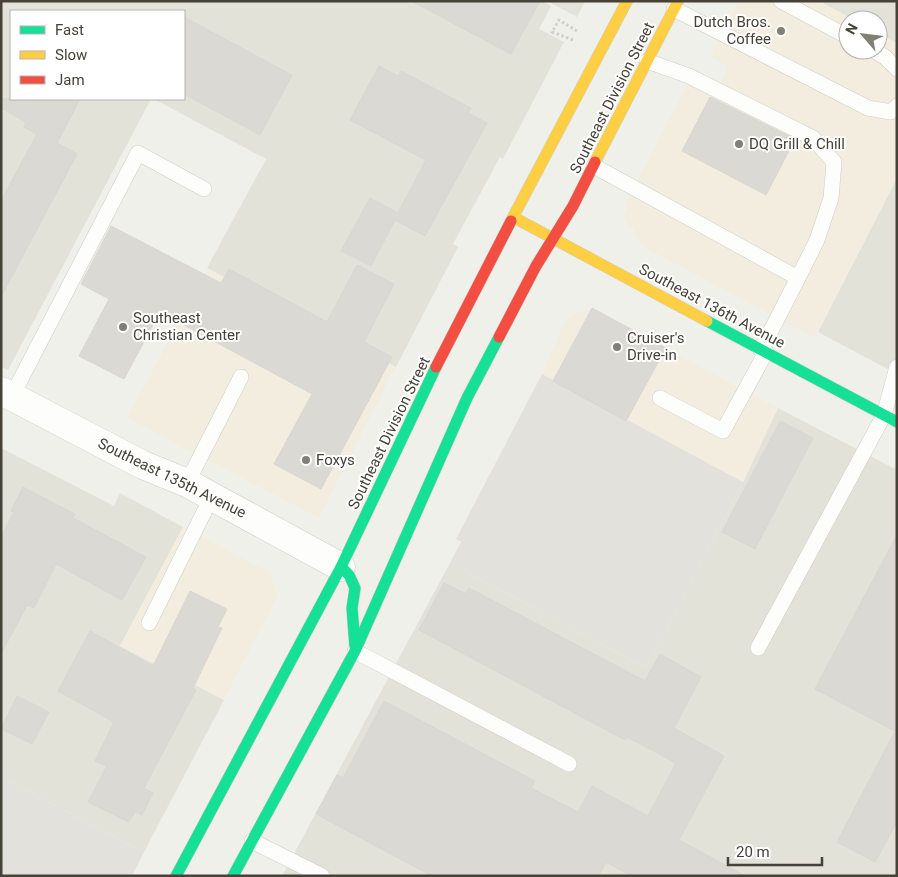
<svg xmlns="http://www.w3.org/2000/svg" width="898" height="877" font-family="Roboto,sans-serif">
	<rect width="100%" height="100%" fill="#f0f0eb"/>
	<g fill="#e3e2d8">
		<path d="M1 1H542L551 6 539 29 564 42 503 159 500 157 453 244 458 247 396 367 207 268 266 159 154 99H184V11H11V99H151L8 370 1 367Z"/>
		<path d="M547 1H585L577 17Z"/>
		<path d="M819 1H897V43L878 33V20H854Z"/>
		<path d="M897 178V374L818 332Z"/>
		<path d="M778 408 897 470V876H282L450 563 646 668 743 482Z"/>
		<path d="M1 448 114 506 120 493 183 527 120 646 224 700 144 852 1 777Z"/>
	</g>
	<g fill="#f2edde">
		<path d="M739 1H819L854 20H848V50H878V33L897 43V178L814 338 640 245 633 228 627 226 623 216 627 211 625 205 691 77 717 90 729 67 710 56Z"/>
		<path d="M207 268 396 367 319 518 127 418Z"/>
		<path d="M588 310 597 312 778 408 743 482 542 374 565 321 576 313Z"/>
		<path d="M183 527 269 572 278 595 224 700 120 646Z"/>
	</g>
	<g fill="#e3e1dc">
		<path d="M542 374 743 482 646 668 450 563 461 542 456 539Z"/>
		<path d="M1 777 144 852 132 876H1Z"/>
	</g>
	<g fill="#dad9d3" stroke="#d8d7d1">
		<path d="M411 1H540L511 54Z"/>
		<path d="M184 17 292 75 260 135 184 94Z"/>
		<path d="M379 66 398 76 401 71 471 108 468 113 487 123 425 236 395 220 371 266 341 251 370 198 398 213 426 160 350 120Z"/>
		<path d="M710 97 795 139 766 195 682 151Z"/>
		<path d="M1 99H80L57 143 77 154 1 297V201L37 134 24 127 26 122 1 108Z"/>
		<path d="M111 226 221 283 229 269 327 322 357 265 394 284 364 342 392 357 321 489 274 464 312 394 160 312 124 379 79 356 109 299 81 284Z"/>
		<path d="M592 308 666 348 626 421 553 381Z"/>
		<path d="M780 421 813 438 755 549 722 532Z"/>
		<path d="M23 487 75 514 73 518 146 557 122 600 56 564 34 608 27 605 1 654V537L14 512 11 511Z"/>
		<path d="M897 535V822L875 862 837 842 895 731 815 689Z"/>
		<path d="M444 583 466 594 469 588 645 681 660 654 701 677 674 728 724 756 679 840 745 876H631L606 862 599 876H432L316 814 337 775 343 778 384 701 535 781 531 788 578 812 592 786 648 816 676 763 627 737 625 740 419 630Z"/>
		<path d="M190 591 227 609 218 627 222 628 193 688 196 690 144 788 153 793 142 815 135 812 129 822 88 802 107 766 95 761 114 722 58 691 90 631 153 666Z"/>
		<path d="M17 696 49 712 32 744 1 729Z"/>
	</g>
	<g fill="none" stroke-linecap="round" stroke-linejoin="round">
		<defs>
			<g id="lane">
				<path d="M781 1 848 37"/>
				<path d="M674 9 868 108 891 112 897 106"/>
				<path d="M873 50 885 57 897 69"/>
				<path d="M647 61 689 76 813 138 834 162 831 198 817 240 798 278"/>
				<path d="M594 166 798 278 761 350"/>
				<path d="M12 396 138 153 204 189"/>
				<path d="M660 398 723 431 766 352"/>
				<path d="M187 483 241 377"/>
				<path d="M149 623 212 496"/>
				<path d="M758 648 884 415 897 367"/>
				<path d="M355 651 569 764"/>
				<path d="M252 841 322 876"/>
			</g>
			<path id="street" d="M1 391 143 465 187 483 341 567"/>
			<g id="fast">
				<path d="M707 321 897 422"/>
				<path d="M341 567 349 575 355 588 352 608 355 647"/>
				<path d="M176 876 341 567 436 367"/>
				<path d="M233 876 355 651 467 398 499 337"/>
			</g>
			<g id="slow">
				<path d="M595 162 678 1"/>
				<path d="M513 217 707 321"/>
				<path d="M511 221 627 1"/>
			</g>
			<g id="jam">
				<path d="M499 337 536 266 573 206 595 162"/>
				<path d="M436 367 511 221"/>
			</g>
		</defs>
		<use href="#lane" stroke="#cecdc8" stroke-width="16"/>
		<use href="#street" stroke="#cecdc8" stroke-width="29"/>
		<use href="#fast" stroke="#cecdc2" stroke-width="12"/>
		<use href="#slow" stroke="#cecdc2" stroke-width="12"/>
		<use href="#jam" stroke="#cecdc2" stroke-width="12"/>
		<path stroke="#d1cfcb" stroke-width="3" stroke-dasharray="2.5 2.5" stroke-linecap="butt" d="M573 40 552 32 559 20 577 31"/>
		<use href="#lane" stroke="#fdfdfc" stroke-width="15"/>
		<use href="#street" stroke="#fdfdfc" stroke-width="28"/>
		<use href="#fast" stroke="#16e098" stroke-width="11"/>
		<use href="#slow" stroke="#ffcf43" stroke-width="11"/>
		<use href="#jam" stroke="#f24e42" stroke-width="11"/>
	</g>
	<g fill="#827f76" stroke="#fff" stroke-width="2">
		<circle cx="781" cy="31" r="5"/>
		<circle cx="739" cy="144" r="5"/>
		<circle cx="123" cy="327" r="5"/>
		<circle cx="617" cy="347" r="5"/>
		<circle cx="306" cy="460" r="5"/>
	</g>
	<g text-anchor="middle" stroke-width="4" stroke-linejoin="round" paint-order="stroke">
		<g font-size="15" fill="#464237" stroke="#fff" text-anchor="start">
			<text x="771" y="27" text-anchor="end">Dutch Bros.<tspan x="771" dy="17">Coffee</tspan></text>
			<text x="749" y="149">DQ Grill &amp; Chill</text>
			<text x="133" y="323">Southeast<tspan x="133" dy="17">Christian Center</tspan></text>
			<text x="627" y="343">Cruiser's<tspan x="627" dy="17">Drive-in</tspan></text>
			<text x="316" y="465">Foxys</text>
		</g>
		<g font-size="15" fill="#464237" stroke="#fff">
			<text transform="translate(612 98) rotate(-63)" y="5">Southeast Division Street</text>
			<text transform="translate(712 306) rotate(28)" y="5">Southeast 136th Avenue</text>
			<text transform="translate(389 433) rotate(-64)" y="5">Southeast Division Street</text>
			<text transform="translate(172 478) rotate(26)" y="5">Southeast 135th Avenue</text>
		</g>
	</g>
	<rect width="898" height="877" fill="none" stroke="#464237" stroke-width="5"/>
	<rect x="10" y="10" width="175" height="90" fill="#ffffff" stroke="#b5b3af"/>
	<rect x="20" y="26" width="25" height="8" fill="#16e098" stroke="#b5b3af"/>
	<text x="55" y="35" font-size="15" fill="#464237">Fast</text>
	<rect x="20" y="51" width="25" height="8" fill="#ffcf43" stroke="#b5b3af"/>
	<text x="55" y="60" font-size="15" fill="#464237">Slow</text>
	<rect x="20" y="76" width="25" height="8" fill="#f24e42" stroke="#b5b3af"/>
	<text x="55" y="85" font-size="15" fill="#464237">Jam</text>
	<g transform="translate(863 35) rotate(298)"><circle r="24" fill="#ffffff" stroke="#b5b3af"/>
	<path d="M0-4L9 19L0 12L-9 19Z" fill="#827f76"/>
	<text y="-8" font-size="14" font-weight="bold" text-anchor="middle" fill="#464237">N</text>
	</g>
	<path d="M728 857v8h94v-8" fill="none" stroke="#464237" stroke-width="2.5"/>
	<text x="736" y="857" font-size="15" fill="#464237" stroke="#ffffff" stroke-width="4" paint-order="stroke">20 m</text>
</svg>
